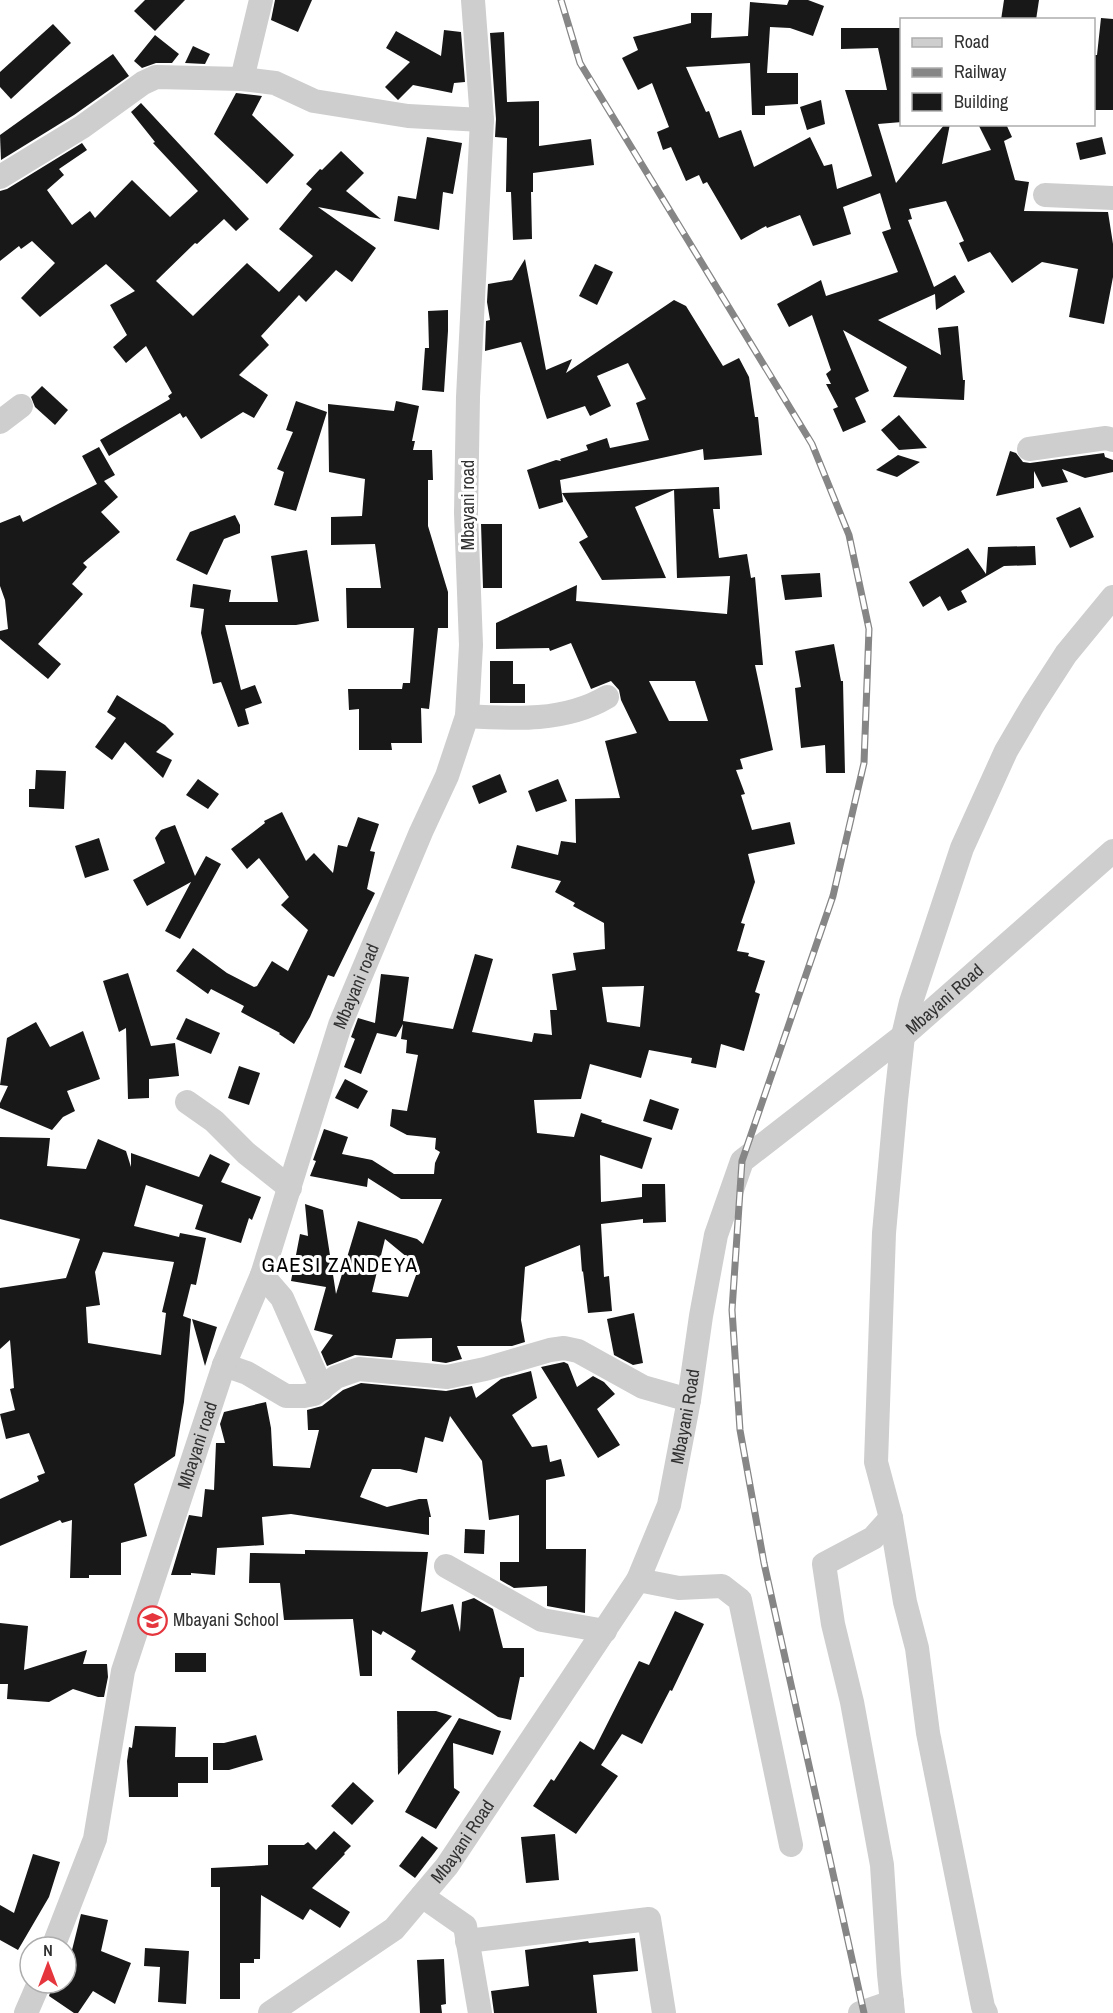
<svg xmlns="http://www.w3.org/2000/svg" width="1113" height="2013" font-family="'Archivo Narrow',sans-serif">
	<rect width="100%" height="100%" fill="#fff"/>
	<g fill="#181818" fill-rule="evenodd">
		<path d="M145 0H185L155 31 134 11Z"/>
		<path d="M275 0H312L298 32 271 20Z"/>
		<path d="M789 0H808L824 6 813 36 790 28 770 27 767 73H798V104L765 106V115H752L750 63 686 67 706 112 709 111 719 138 741 130 754 167 810 137 824 166 832 164 837 189 872 176 845 90H887L878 48 841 49V28H902V122L878 124 896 183 945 124H950L942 164 991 150 978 124H1006L1012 137 1004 141 1015 180 1029 182 1024 211 1108 212 1113 244V277L1104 324 1069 317 1078 269 1042 262 1012 283 990 252 968 262 959 243 964 241 946 201 909 209 912 219 908 220 934 287 955 275 965 292 936 310 935 294 878 320 941 355 938 328 958 326 963 380H965L964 400 893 397 907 367 843 330 869 391 855 398 866 422 843 432 833 409 838 407 826 384H831L826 374 831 370 812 315 789 327 777 304 821 280 826 296 898 272 882 232 891 229 880 193 843 207 851 234 813 246 800 215 767 228 766 226 741 240 707 182 703 184 699 175 686 181 671 147 663 150 657 132 669 127 652 83 638 90 622 58 638 50 633 37 691 23V13H712L711 38 748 36 750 2 787 5Z"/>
		<path d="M1004 0H1039L1036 20H1001Z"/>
		<path d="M1101 18 1113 19V110H1094V55H1097Z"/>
		<path d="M53 24 71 43 11 99 0 87V72Z"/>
		<path d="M444 30 461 32 465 82 454 83 452 93 413 85 398 100 385 87 410 62 386 48 396 31 441 56Z"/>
		<path d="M504 32 507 102 539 101V146L591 139 594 165 533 173V192H531L532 239 513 240 511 192H506L507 138 495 137 496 119 490 33Z"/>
		<path d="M155 35 179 54 172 63H156L142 68 134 61Z"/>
		<path d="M193 46 210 54 205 64 185 63Z"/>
		<path d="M113 54 129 76 74 115 1 160 0 135Z"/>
		<path d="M236 93 262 96 252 115 294 155 267 184 214 134Z"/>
		<path d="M821 100 825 124 807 130 800 107Z"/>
		<path d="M141 103 249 219 236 231 224 219 197 244 195 243 156 281 193 316 247 263 279 292 313 256 279 229 312 189 306 184 320 169 322 170 341 151 364 173 346 191 381 219 318 207 376 248 352 282 336 270 306 302 299 295 261 336 269 345 239 375 268 395 254 418 243 412 201 439 186 416 183 418 180 413 109 456 100 440 170 399 168 396 172 393 146 346 126 363 113 347 127 335 110 305 135 291 106 264 40 317 21 298 55 263 32 241 21 249 19 246 0 261V191L7 189 82 143 87 150 59 169 64 175 47 190 72 225 90 211 95 218 132 180 170 217 198 191 153 143 155 142 131 112Z"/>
		<path d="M427 137 462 143 453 194 443 192 439 230 394 221 398 196 416 199Z"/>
		<path d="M1102 137 1106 154 1080 160 1076 143Z"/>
		<path d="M525 259 546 370 572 359 566 373 674 300 686 306 723 366 739 358 749 377 755 417H758L762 455 704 460 703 449 560 480 563 502 539 509 527 470 556 460 561 461 560 459 588 450 586 445 607 438 610 448 649 440 636 403 646 399 628 363 597 376 611 406 590 416 585 406 547 419 521 342 485 351 486 321 490 320 487 302 488 284 512 280Z"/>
		<path d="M595 264 613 272 597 305 579 296Z"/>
		<path d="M448 310V331L444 392 422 390 425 348H429L428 311Z"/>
		<path d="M42 386 68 410 55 425 35 407 31 397Z"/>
		<path d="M296 401 327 412 296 511 274 505 284 472 277 469 293 432 286 430Z"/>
		<path d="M396 401 419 406 412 441H415L413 450H432L433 480H428V526L448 592V628H438L429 709 421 708 422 743H391L392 750H359V709L349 710 348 689H402L403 683H410L414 628H347L346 588H381L375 544 331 545V517L362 516 365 479 329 472 328 404 394 411Z"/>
		<path d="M899 415 927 448 899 450 881 430Z"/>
		<path d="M99 447 115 475 104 481 118 497 101 512 120 532 83 563 87 567 72 584 83 594 38 644 61 664 48 679 0 639V631L8 629 5 600 0 586V523L20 515 23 522 97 484 82 456Z"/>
		<path d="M1010 451 1016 453 1023 462 1030 463 1104 453 1105 457 1113 460V472L1085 478 1062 469 1068 482 1042 487 1034 471V488L996 496Z"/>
		<path d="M898 455 920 462 897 477 876 470Z"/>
		<path d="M719 487 720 509H713L719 558 747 554 751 578 755 577 763 665H755L773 750 740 759 743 769 736 770 745 794 741 795 752 830 790 822 795 844 748 854 755 882 741 923 745 924 737 951 749 953 748 956 765 961 755 992 760 994 744 1051 721 1044 716 1068 691 1063 692 1058 649 1050 641 1078 590 1064 581 1099 534 1100 537 1133 574 1137 581 1113 602 1120 601 1122 652 1138 642 1169 600 1155 601 1202 642 1197V1184H665L666 1222 643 1223V1219L601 1224 604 1277 609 1276 612 1311 588 1313 583 1271 582 1272 580 1245 525 1267 521 1320 525 1342 512 1346H457L462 1359 446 1363 432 1361V1338L396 1339 392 1358 355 1355 327 1366 321 1352 333 1335 314 1330 326 1287 291 1281 300 1234 308 1236 305 1204 323 1210 336 1294 358 1221 417 1239 423 1244 442 1199H401L368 1178 367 1187 310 1176 316 1161 313 1160 324 1129 348 1137 342 1154 372 1160 394 1174H434L435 1163 440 1152 435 1149 436 1138 407 1135 390 1126 392 1109 407 1111 418 1055 406 1053 407 1040 401 1039 403 1024 396 1037 377 1033 361 1074 344 1067 355 1039 351 1037 358 1018 375 1023 381 974 409 977 403 1021 453 1029 475 954 493 959 472 1032 532 1042 534 1033 552 1035 550 1010H557L552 974 576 970 573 953 605 949 604 923 573 906 575 903 555 892 561 881 511 868 517 845 558 855 561 841 576 843 575 799 620 798 605 741 637 733 621 700 619 690 611 681 591 689 571 643 550 651 549 648 496 649V623L577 585 576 601 727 614 730 576 677 578 674 489ZM649 681H695L708 721H669ZM644 986 640 1027 607 1022 602 987ZM385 1239 419 1267 408 1297 372 1292Z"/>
		<path d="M674 489V490L635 507 666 578 602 580 579 542 588 537 562 493Z"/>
		<path d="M1080 507 1094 537 1070 548 1056 518Z"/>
		<path d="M235 515 240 525V533L224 539 207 575 176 560 190 532Z"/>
		<path d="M481 524H502V588H483Z"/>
		<path d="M1035 546 1036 565 1004 566 961 591 967 602 948 611 940 596 923 607 909 582 968 548 986 574 988 547Z"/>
		<path d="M307 550 319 621 296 625H225L241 690 255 685 262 703 245 709 249 724 238 727 221 682 213 684 201 633 204 609 190 607 193 584 231 590 229 602H278L271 556Z"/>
		<path d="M820 573 822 597 785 600 781 575Z"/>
		<path d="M834 644 841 681H843L845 773H826L825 745 801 748 795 688 801 687 795 651Z"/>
		<path d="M490 661H513V684H525V703H490Z"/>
		<path d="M117 695 165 725 174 734 156 752 172 760 163 778 125 742 112 760 95 747 116 718 107 712Z"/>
		<path d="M36 770 66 771 64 809 29 807V789H35Z"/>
		<path d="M500 774 507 792 479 804 472 786Z"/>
		<path d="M198 779 219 794 208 809 186 795Z"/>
		<path d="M558 779 567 801 536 812 528 791Z"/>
		<path d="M282 812 306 861 314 853 333 873 338 845 347 847 358 817 379 824 370 851 375 852 367 889 375 893 334 977 328 975 310 1017 294 1044 279 1034 280 1033 241 1012 244 1006 211 989 208 994 176 971 193 948 227 973 254 987 257 986 272 961 288 971 308 930 281 905 289 897 259 858 247 869 231 849 265 823 264 821Z"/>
		<path d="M175 825 195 876 206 856 221 864 180 939 165 931 191 882 147 906 133 880 165 863 155 838 161 830Z"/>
		<path d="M99 838 109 870 85 878 75 846Z"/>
		<path d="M128 973 151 1046 175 1043 179 1076 149 1079V1098L128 1099 126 1028 119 1032 103 981Z"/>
		<path d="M186 1018 220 1033 211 1054 176 1039Z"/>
		<path d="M36 1022 50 1047 83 1031 100 1079 67 1091 75 1111 63 1117 52 1130 0 1108V1103L8 1086 0 1085 7 1038Z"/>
		<path d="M239 1066 260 1073 249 1105 228 1098Z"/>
		<path d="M345 1079 368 1091 358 1109 335 1098Z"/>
		<path d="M650 1099 679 1109 672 1130 643 1121Z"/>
		<path d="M0 1137 50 1138 47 1166 86 1169 98 1139 126 1151 131 1167V1153L199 1177 210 1154 230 1164 221 1182 261 1197 252 1220 249 1218 241 1243 195 1229 203 1205 146 1185 134 1226 179 1237 180 1233 206 1238 196 1285 191 1284 183 1316 191 1319 184 1402 175 1456 134 1484 147 1536 121 1543V1575H89V1578H70L72 1520 62 1523 60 1520 0 1546V1499L39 1481 37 1476 45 1473 29 1433 6 1439 0 1414 15 1410 10 1389 14 1388 10 1340 0 1349V1288L66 1278 80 1239 0 1219ZM103 1252 174 1262 162 1312 166 1313 161 1355 88 1343 86 1307 100 1305 95 1272Z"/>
		<path d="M634 1313 643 1363 633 1365 614 1355 607 1319Z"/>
		<path d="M192 1319 217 1327 205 1366Z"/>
		<path d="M564 1362 568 1364 577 1387 593 1376 604 1382 615 1394 597 1409 620 1445 598 1458 541 1367Z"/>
		<path d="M531 1371 537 1398 512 1415 532 1447 547 1445 550 1462 561 1459 565 1476 546 1480V1549H586L585 1613 547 1606V1586L514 1588 500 1580V1562H519V1515L489 1520 482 1461 450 1416 443 1442 425 1437 417 1473 400 1469H372L360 1497 387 1507 419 1499H427L431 1517H429V1535L291 1514 262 1517 264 1545 217 1548 215 1575 191 1573V1575H171L189 1515 202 1517 205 1489 214 1490 216 1443H225L220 1424 224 1412 266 1402 271 1428 273 1466 310 1468 319 1430H308L307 1410 322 1406 343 1390 361 1383 446 1391 472 1386 476 1398 501 1379Z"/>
		<path d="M465 1529 485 1530 484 1554 464 1553Z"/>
		<path d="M305 1550 428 1552 421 1612 453 1604 460 1632 462 1602 474 1598 493 1609 503 1648H524V1677H520L511 1720 498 1717 411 1659 416 1651 383 1631 381 1635 372 1630V1676H360L353 1619 284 1620 280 1583H249L250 1553 305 1554Z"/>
		<path d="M675 1611 704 1624 672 1691 670 1690 642 1744 622 1734 601 1765 618 1776 576 1834 533 1806 551 1779 554 1781 580 1741 594 1750 639 1661 649 1665Z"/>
		<path d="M0 1623 28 1626 24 1670 87 1650 83 1664H107L108 1677 104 1697H98L73 1689 49 1702 7 1699 8 1684H0Z"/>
		<rect x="175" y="1653" width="31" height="19"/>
		<path d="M397 1711H436L452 1716 398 1775Z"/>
		<path d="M459 1718 501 1731 493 1755 453 1743 454 1788 460 1792 436 1829 405 1812Z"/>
		<path d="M135 1726 176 1727 175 1757H208V1783H178V1797H129L127 1761 129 1747 132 1748Z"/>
		<path d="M256 1735 263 1760 229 1770H213V1743H224Z"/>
		<path d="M353 1782 374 1801 352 1825 331 1806Z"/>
		<path d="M334 1831 351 1846 344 1853 345 1854 312 1888 350 1912 340 1928 310 1909 303 1920 261 1895 260 1959H254V1963H240V1999H220V1887H211V1868L268 1865V1845H304L308 1842 316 1850Z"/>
		<path d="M555 1834 559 1880 526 1883 521 1837Z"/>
		<path d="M422 1836 438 1848 415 1878 399 1866Z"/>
		<path d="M33 1854 60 1862 49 1897 18 1950 0 1940V1905L14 1913Z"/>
		<path d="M81 1914 108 1920 101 1951 131 1963 115 2004 93 1991 78 2013H74L49 1996 53 1983H66V1974Z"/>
		<path d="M635 1938 638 1971 593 1975 597 2013H494L491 1991 529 1986 525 1950 588 1941 589 1943Z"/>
		<path d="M145 1948 189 1951 186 2004 158 2002 160 1967 144 1966Z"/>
		<path d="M444 1959 446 2004 441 2005 442 2013H420L417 1960Z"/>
	</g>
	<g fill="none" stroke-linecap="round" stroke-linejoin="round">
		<g stroke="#cecece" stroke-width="24">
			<path d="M242 79 261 0"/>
			<path d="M0 177 82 127 143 83 156 77 242 79 275 83 314 101 408 116 482 120"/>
			<path d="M1045 195 1113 198"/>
			<path d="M0 422 21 406"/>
			<path d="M1029 449 1106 438 1113 440"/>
			<path d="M467 716C514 719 565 722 607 697"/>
			<path d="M187 1102 214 1121 246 1153 290 1188"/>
			<path d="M262 1275 282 1298 322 1389"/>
			<path d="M224 1365 247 1373 286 1396H304L314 1394 336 1377 359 1369 447 1377 485 1369 550 1350 564 1348 578 1351 643 1387 689 1400"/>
			<path d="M891 1518 873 1538 824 1564 833 1624 852 1702 882 1865 889 1974 893 2013"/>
			<path d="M446 1566 542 1620 605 1631"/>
			<path d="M638 1580 679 1588 722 1586 740 1600 791 1845"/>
			<path d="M422 1896 465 1926 480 2013"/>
			<path d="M467 1941 649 1919 664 2013"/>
			<path id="s1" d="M53 1947 95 1839 123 1671 224 1365 262 1275 340 1025 421 832 447 776 467 716 471 645 466 513 468 397 482 120 473 0"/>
			<path d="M26 2013 39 1983"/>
			<path id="s2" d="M270 2013 394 1929 447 1866 638 1580 669 1505 689 1400 701 1316 716 1235 742 1161 903 1036 1113 851"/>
			<path d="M860 2013 892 2002"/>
			<path d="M986 2013 983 2007 928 1733 917 1648 905 1602 891 1518 876 1462 884 1233 896 1100 903 1036 911 1002 962 848 1006 751 1033 705 1066 654 1113 597"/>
		</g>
		<defs>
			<path id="rail" d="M561 0 580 63 812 444 849 535 869 629 864 763 833 896 742 1161 732 1310 740 1430 764 1563 864 2013"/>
		</defs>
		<use href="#rail" stroke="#868686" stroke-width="7"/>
		<use href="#rail" stroke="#fff" stroke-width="4.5" stroke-dasharray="14" stroke-linecap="butt"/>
	</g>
	<defs>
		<symbol id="school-ring" viewBox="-11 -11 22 22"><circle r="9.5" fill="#fff" stroke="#e5363e" stroke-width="1.5"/><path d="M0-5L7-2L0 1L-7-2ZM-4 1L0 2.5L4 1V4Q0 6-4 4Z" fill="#e5363e"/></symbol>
	</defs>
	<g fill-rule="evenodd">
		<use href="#school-ring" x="136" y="1604" width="33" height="33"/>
	</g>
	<g text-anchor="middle" stroke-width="6" stroke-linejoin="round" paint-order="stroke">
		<g font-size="18" fill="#313131" stroke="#fff">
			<text transform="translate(468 505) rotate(-90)" y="6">Mbayani road</text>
			<text dy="6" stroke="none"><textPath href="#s1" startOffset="1010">Mbayani road</textPath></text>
			<text dy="6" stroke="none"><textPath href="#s2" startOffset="1269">Mbayani Road</textPath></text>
			<text dy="6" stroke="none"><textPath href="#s2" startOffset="747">Mbayani Road</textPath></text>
			<text dy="6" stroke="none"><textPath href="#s1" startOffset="524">Mbayani road</textPath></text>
			<text dy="6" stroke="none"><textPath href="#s2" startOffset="261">Mbayani Road</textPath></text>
		</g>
		<g font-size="18" fill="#313131" stroke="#fff" text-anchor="start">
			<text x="173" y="1626">Mbayani School</text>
		</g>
		<g font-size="21" letter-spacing="1.5" fill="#000" stroke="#fff">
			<text x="340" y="1272">GAESI ZANDEYA</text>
		</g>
	</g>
	<rect x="900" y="18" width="195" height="108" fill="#ffffff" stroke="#adadad" stroke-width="1.5"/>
	<rect x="912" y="38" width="30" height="9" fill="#cecece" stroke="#adadad" stroke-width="1.5"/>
	<text x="954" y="48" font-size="18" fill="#313131">Road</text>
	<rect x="912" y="68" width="30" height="9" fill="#868686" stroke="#adadad" stroke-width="1.5"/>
	<text x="954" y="78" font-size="18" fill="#313131">Railway</text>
	<rect x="912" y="93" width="30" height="18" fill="#181818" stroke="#adadad" stroke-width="1.5"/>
	<text x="954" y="108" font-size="18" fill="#313131">Building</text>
	<g transform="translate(48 1965)"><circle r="28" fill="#ffffff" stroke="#adadad" stroke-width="1.5"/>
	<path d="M0-4.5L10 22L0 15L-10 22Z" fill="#e5363e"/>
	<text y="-9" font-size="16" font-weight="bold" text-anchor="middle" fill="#313131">N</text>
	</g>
</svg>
